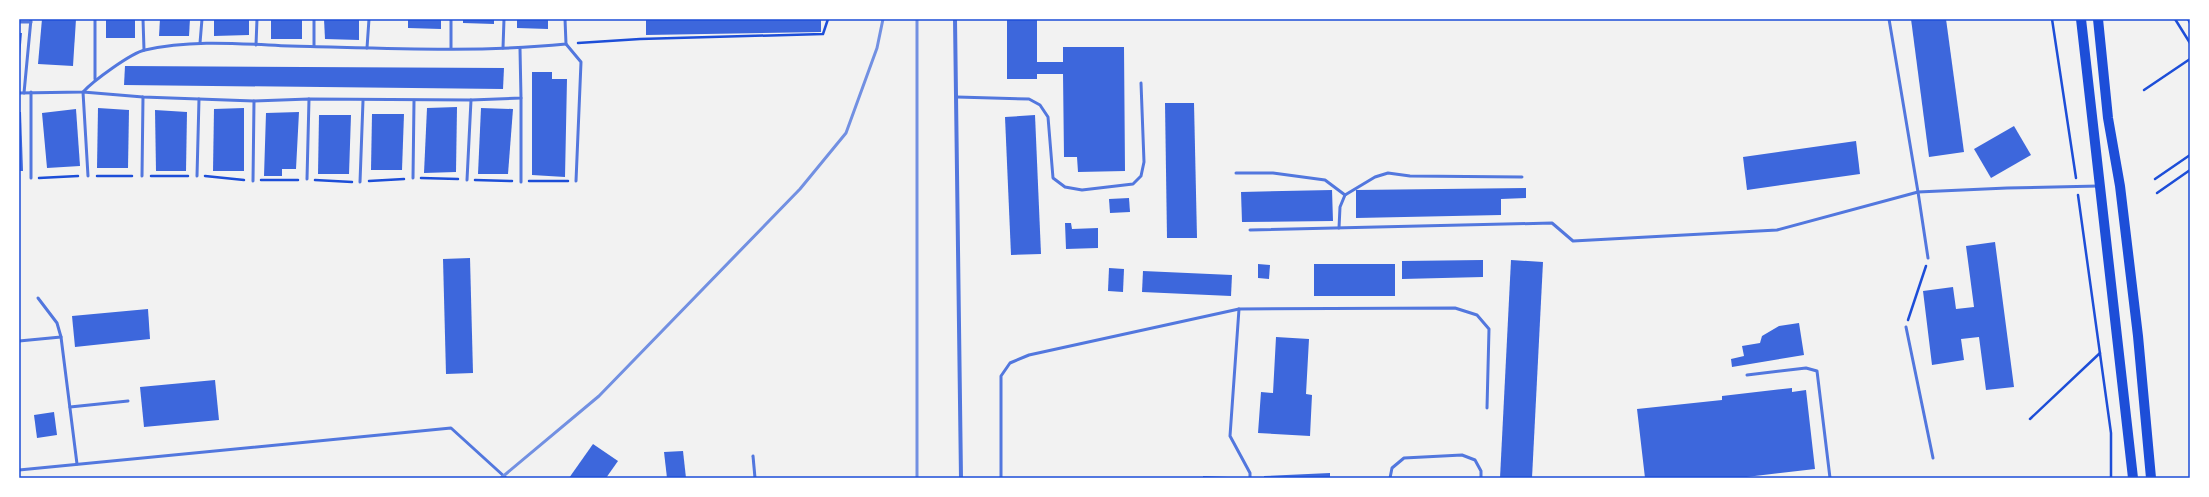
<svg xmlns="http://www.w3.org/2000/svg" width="2209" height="497" font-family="'Fira Sans Condensed',sans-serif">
	<rect width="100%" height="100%" fill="#f2f2f2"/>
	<g fill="#3d67dc">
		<path d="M42 19H76L73 66 38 64Z"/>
		<rect x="106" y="19" width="29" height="19"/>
		<path d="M160 19H190L189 36H159Z"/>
		<path d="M214 19H249V35L214 36Z"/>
		<rect x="271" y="19" width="31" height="20"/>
		<path d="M324 19H359V40L325 39Z"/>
		<path d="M408 19H441V29L408 28Z"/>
		<path d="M463 19H494V24L463 23Z"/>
		<path d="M517 19H548V29L517 28Z"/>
		<path d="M646 19H821V32L646 35Z"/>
		<path d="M1007 19H1037V62H1063V47H1124L1125 171 1078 172 1077 157H1064L1063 74H1037V79H1007Z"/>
		<path d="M1911 19H1946L1964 152 1929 157Z"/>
		<path d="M19 33H22L20 57H19Z"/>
		<path d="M125 66 504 68 503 89 124 85Z"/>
		<path d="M532 72H552V79H567L565 177 532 175Z"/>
		<path d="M1165 103H1194L1197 238H1167Z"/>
		<path d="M457 107 456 172 424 173 427 108Z"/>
		<path d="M98 108 129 110 128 168H97Z"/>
		<path d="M244 108V171H213L214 109Z"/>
		<path d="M481 108 513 109 508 174H478Z"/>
		<path d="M76 109 80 166 47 168 42 113Z"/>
		<path d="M155 110 187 112 186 171H156Z"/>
		<path d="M19 112H21L23 171H19Z"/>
		<path d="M299 112 296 169H282V176H264L266 113Z"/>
		<path d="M372 114H404L402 170H371Z"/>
		<path d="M319 115H351L349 174H318Z"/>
		<path d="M1035 115 1041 254 1011 255 1005 117Z"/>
		<path d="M2014 126 2031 155 1991 178 1974 149Z"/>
		<path d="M1856 141 1860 174 1747 190 1743 157Z"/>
		<path d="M1526 188V198L1501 199V215L1356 218V190Z"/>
		<path d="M1332 190 1333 221 1242 222 1241 192Z"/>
		<path d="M1129 198 1130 212 1110 213 1109 199Z"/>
		<path d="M1065 223H1071L1072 229 1098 228V248L1066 249Z"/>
		<path d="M1995 242 2014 387 1986 390 1979 337 1961 339 1964 360 1932 365 1923 291 1953 287 1956 309 1974 307 1966 246Z"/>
		<path d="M470 258 473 373 446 374 443 259Z"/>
		<path d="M1483 260V277L1402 279V261Z"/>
		<path d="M1511 260 1543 262 1532 478H1500Z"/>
		<path d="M1258 264 1270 265 1269 279 1258 278Z"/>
		<rect x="1314" y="264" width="81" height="32"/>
		<path d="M1109 268 1124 269 1123 292 1108 291Z"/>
		<path d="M1143 271 1232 275 1231 296 1142 292Z"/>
		<path d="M148 309 150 339 75 347 72 316Z"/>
		<path d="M1799 323 1804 355 1732 367 1731 359 1744 356 1742 346 1760 343 1762 336 1779 326Z"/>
		<path d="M1276 337 1309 339 1306 394 1312 395 1310 436 1258 433 1261 392 1273 393Z"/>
		<path d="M215 380 219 420 144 427 140 387Z"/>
		<path d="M1792 388V392L1806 390 1815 469 1738 478H1645L1637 409 1722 400V396Z"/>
		<path d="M54 412 57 435 37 438 34 415Z"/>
		<path d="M593 444 618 461 606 478H569Z"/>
		<path d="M683 451 686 478H667L664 452Z"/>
		<path d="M1330 473V478H1264V476Z"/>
		<path d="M1203 476 1228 477V478H1203Z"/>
	</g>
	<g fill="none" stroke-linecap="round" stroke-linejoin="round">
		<g stroke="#1d4ed8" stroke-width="2.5">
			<path d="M2052 19 2076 178"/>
			<path d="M2175 19 2190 43"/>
			<path d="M2188 19 2190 23"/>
			<path d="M578 43 640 39 823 34 828 19"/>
			<path d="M2144 90 2190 59"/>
			<path d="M97 176H132"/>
			<path d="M151 176H188"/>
			<path d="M205 176 244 180"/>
			<path d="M39 178 78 176"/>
			<path d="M421 178 458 179"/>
			<path d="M2155 179 2190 155"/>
			<path d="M261 180H298"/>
			<path d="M315 180 352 182"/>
			<path d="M475 180 512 181"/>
			<path d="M369 181 404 179"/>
			<path d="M529 181H568"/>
			<path d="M2157 193 2190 170"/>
			<path d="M2078 195 2111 433V478"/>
			<path d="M1908 320 1926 266"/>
			<path d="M2030 419 2100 353"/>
		</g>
		<g stroke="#5277de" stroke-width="3">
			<path d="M143 19 144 50"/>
			<path d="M1889 19 1918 192 2007 188 2099 186"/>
			<path d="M19 22H31"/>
			<path d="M200 43 202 19"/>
			<path d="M566 44 581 62 576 181"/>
			<path d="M256 45 257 19"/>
			<path d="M314 46V19"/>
			<path d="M367 48 369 19"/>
			<path d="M451 48V19"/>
			<path d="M503 48 504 19"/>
			<path d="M95 79V19"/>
			<path d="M31 92V178"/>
			<path d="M19 93 83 92C93 81 131 53 145 50 192 39 243 44 290 46 382 48 475 53 566 44L565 19"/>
			<path d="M24 93 31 19"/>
			<path d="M957 97 1029 99 1040 105 1048 117 1053 178 1065 187 1082 190 1133 184 1141 176 1144 162 1141 83"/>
			<path d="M1236 173H1273L1325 180 1345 195"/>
			<path d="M88 176 83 92 143 97 254 101 309 99 471 100 521 98 520 49"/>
			<path d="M142 176 143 97"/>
			<path d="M197 176 199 99"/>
			<path d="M413 178 414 101"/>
			<path d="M307 179 309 99"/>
			<path d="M467 180 471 100"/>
			<path d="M253 181 254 101"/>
			<path d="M360 182 363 101"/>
			<path d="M521 182V98"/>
			<path d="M1339 228 1340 207 1345 195 1375 177 1388 173 1410 176 1522 177"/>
			<path d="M1250 230 1552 223 1573 241 1777 230 1918 192 1928 258"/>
			<path d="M38 298 57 323 61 337 77 464"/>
			<path d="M1239 309 1230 436 1250 473V478"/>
			<path d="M1906 327 1933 458"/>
			<path d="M19 341 61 337"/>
			<path d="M1747 375 1806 368 1817 371 1830 478"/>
			<path d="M70 407 128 401"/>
			<path d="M753 456 755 478"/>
			<path d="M19 470 451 428 506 478"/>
			<path d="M1001 478V376L1010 363 1029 355 1239 309 1455 308 1477 315 1489 329 1487 408"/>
			<path d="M1390 478 1392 468 1404 458 1462 455 1475 460 1481 471V478"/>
		</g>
		<path stroke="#5277de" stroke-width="4" d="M955 19 961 478"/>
		<g stroke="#1d4ed8" stroke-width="10">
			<path d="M2081 19 2133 478"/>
			<path d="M2098 19 2108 118 2120 186 2138 336 2151 478"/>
		</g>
		<g stroke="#7290e2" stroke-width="3">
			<path d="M501 478 599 396 800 189 846 133 877 48 883 19"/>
			<path d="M917 478V19"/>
		</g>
	</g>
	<rect width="2209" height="497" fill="none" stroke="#ffffff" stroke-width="40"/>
	<rect x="20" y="20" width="2169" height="457" fill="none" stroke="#1d4ed8" stroke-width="1.5"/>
</svg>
